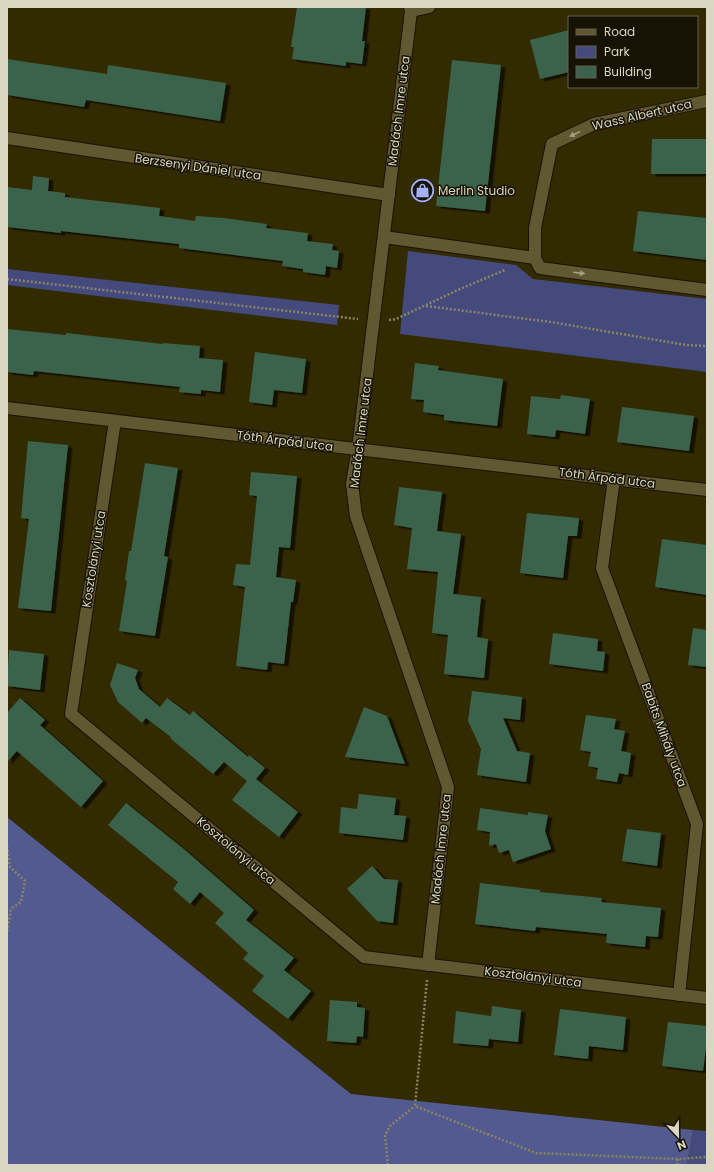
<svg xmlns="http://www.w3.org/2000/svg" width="714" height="1172" font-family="Poppins,sans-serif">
	<defs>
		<filter id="shadow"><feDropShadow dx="4.5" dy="2.5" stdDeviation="0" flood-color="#0009"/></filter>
	</defs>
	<rect width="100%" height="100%" fill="#322a01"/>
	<g fill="#454a7d">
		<path d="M408 251 516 265 533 279 707 299V372L400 334Z"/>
		<path d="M7 269 339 305 337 325 7 285Z"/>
		<path d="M693 1130 707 1131V1165H687Z"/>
	</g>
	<path fill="#535a90" d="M7 817 351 1094 693 1130 687 1165H7Z"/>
	<g fill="#3b624b" filter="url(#shadow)">
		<path d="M297 7H366L362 41H365L362 64 346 62V66L292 59 294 47H291Z"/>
		<path d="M569 30V72L540 79 530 40Z"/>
		<path d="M7 59 107 74 108 65 226 83 220 121 86 100 84 107 7 95Z"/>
		<path d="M452 60 501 65 485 211 436 206Z"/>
		<path d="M652 139H707V174H651Z"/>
		<path d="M33 176 49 178 48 191 65 193V197L160 208 159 216 195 221 196 216 224 218 267 224 266 228 308 233 307 241 333 244 332 250 339 251 337 268 326 266 325 275 303 272V269L282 266 283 261 179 248V244L61 231V233L7 227V187L32 190Z"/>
		<path d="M638 211 707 218V260L633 251Z"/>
		<path d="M7 329 66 335V333L163 344V343L200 346 199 358 223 360 220 392 201 390V394L179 392 180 387 34 371 33 375 7 372Z"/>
		<path d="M255 352 306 359 302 393 274 390 272 405 249 402Z"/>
		<path d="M415 363 439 366 438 370 503 379 497 426 444 420V415L423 412 424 400 411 399Z"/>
		<path d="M561 395 590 399 585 434 556 430 555 437 527 434 531 396 560 399Z"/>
		<path d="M622 407 694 416 689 451 617 442Z"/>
		<path d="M28 441 68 445 51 611 18 608 29 519 21 518Z"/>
		<path d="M145 463 178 468 164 556 168 557 155 636 119 631 127 581 125 580 129 551H131Z"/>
		<path d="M251 472 297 476 290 548 279 547 276 577 296 580 293 602H291L284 664 268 662 267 670 236 666 245 587 233 585 236 564 250 565 257 496 249 495Z"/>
		<path d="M399 487 442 492 437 531 461 534 453 594 481 597 477 637 488 639 484 678 444 674 448 635 432 633 438 572 407 569 412 528 394 525Z"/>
		<path d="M527 513 579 518 577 536H568L563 578 520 573Z"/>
		<path d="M662 539 707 545V595L655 587Z"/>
		<path d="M693 628 707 630V667L688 665Z"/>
		<path d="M553 633 598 639 597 651 605 652 603 671 549 664Z"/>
		<path d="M9 650 44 654 40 690 7 686Z"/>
		<path d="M117 663 138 670 135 678 139 689 160 707 167 698 190 715 193 711 248 757 249 755 265 768 256 779 298 812 279 837 232 800 247 781 224 762 213 774 170 738 171 737 146 718 142 723 118 702 110 685Z"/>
		<path d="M472 691 522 697 520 720 503 718 517 751 530 753 526 782 477 775 481 749 468 721Z"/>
		<path d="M20 698 45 720 40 725 103 781 81 807 17 751 7 762V713Z"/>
		<path d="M364 707 387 716 405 764 345 757Z"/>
		<path d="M586 715 616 719 614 729 625 731 621 751 631 753 628 775 619 773 617 782 596 779 598 768 588 766 591 752 580 750Z"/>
		<path d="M359 794 396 798 394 815 406 816 403 840 339 833 341 807 357 809Z"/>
		<path d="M126 803 185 850 254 910 246 920 294 958 284 970 311 991 288 1019 252 991 264 976 243 959 248 953 215 923 224 913 200 892 190 904 173 889 178 882 108 825Z"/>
		<path d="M480 808 528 815V812L548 815 545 831 551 849 513 862 509 850 499 853 496 844 489 846 490 832 477 830Z"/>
		<path d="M627 829 661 833 657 866 622 861Z"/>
		<path d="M372 866 384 879 398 880 393 923 377 921 347 889Z"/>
		<path d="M480 883 540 890V892L602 898 601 902 661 908 658 937 646 936 645 947 606 943 607 934 536 927 535 931 475 924Z"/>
		<path d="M330 1000 357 1002V1007L365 1008 363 1037 357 1036 356 1043 327 1041Z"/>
		<path d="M492 1006 521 1010 518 1042 489 1039 488 1046 453 1043 456 1011 491 1016Z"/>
		<path d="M560 1009 626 1017 623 1050 589 1046 588 1059 554 1055Z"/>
		<path d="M668 1022 707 1026V1040L703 1071 662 1066Z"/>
	</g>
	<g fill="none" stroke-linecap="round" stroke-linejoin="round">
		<defs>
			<g id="street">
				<path d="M410 7 411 11 358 449 352 484 356 516 448 787 428 965"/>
				<path d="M411 11 429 7"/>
				<path d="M707 101 594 124 552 144 535 228V258L540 268 707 290"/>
				<path d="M7 138 389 195"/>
				<path d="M384 237 535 258"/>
				<path d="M7 408 707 490"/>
				<path d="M115 421 71 714 364 957 707 998"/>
				<path d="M614 479 602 568 697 824 679 995"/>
			</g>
		</defs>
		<use href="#street" stroke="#191300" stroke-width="14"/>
		<g stroke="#8a8465" stroke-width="2.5" stroke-dasharray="2 2" stroke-linecap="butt">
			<path d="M7 279 358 319"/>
			<path d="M426 306 551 322 686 345 707 346"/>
			<path d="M389 320 396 319 460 289 505 270"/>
			<path d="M7 846 10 867 25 881 21 902 11 909 7 933"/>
			<path d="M427 980 415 1106 536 1153 678 1159 707 1157"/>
			<path d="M388 1165 385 1135 390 1126 415 1106"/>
			<path d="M677 1165 678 1159"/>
		</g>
		<use href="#street" stroke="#605831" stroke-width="12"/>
	</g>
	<defs><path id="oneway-solid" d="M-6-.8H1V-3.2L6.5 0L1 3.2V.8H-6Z"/></defs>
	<g fill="#a49d80">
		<use href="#oneway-solid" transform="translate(575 134) rotate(154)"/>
		<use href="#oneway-solid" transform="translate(579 273) rotate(7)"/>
	</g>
	<defs>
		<symbol id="shop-ring" viewBox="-11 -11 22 22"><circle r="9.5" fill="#161304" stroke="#a6b1fc" stroke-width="1.5"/><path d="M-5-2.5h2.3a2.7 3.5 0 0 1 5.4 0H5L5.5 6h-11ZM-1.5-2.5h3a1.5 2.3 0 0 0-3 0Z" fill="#a6b1fc"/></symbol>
	</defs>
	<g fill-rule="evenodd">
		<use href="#shop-ring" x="410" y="178" width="25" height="25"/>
	</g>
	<g text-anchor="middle" stroke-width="3" stroke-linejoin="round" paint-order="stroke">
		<g font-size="12" fill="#dbd6c1" stroke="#161304">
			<text transform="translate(399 111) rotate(-83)" y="4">Madách Imre utca</text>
			<text transform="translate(642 115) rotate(-13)" y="4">Wass Albert utca</text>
			<text transform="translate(198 167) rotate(8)" y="4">Berzsenyi Dániel utca</text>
			<text transform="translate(361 433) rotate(-83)" y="4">Madách Imre utca</text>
			<text transform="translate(285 441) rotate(7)" y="4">Tóth Árpád utca</text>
			<text transform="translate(607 478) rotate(7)" y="4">Tóth Árpád utca</text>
			<text transform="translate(94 559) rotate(-81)" y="4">Kosztolányi utca</text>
			<text transform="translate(664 735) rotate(70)" y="4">Babits Mihály utca</text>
			<text transform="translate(441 849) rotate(-84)" y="4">Madách Imre utca</text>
			<text transform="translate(236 851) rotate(40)" y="4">Kosztolányi utca</text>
			<text transform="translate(533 977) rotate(7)" y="4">Kosztolányi utca</text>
		</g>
		<g font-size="12" fill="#dbd6c1" stroke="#161304" text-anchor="start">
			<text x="438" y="195">Merlin Studio</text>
		</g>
	</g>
	<rect width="714" height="1172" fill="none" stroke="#dbd6c1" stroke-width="16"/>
	<rect x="568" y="16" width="130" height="72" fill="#161304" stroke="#656150"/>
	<rect x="576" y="29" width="20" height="6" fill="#605831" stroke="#656150"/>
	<text x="604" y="36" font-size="12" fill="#dbd6c1">Road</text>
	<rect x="576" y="46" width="20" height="12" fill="#454a7d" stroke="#656150"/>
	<text x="604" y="56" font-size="12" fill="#dbd6c1">Park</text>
	<rect x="576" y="66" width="20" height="12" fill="#3b624b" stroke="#656150"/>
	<text x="604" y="76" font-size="12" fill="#dbd6c1">Building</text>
	<g transform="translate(678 1136) rotate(158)" stroke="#161304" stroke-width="3" paint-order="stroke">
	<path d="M0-3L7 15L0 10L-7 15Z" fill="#dbd6c1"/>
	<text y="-6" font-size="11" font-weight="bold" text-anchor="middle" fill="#dbd6c1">N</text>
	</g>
</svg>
